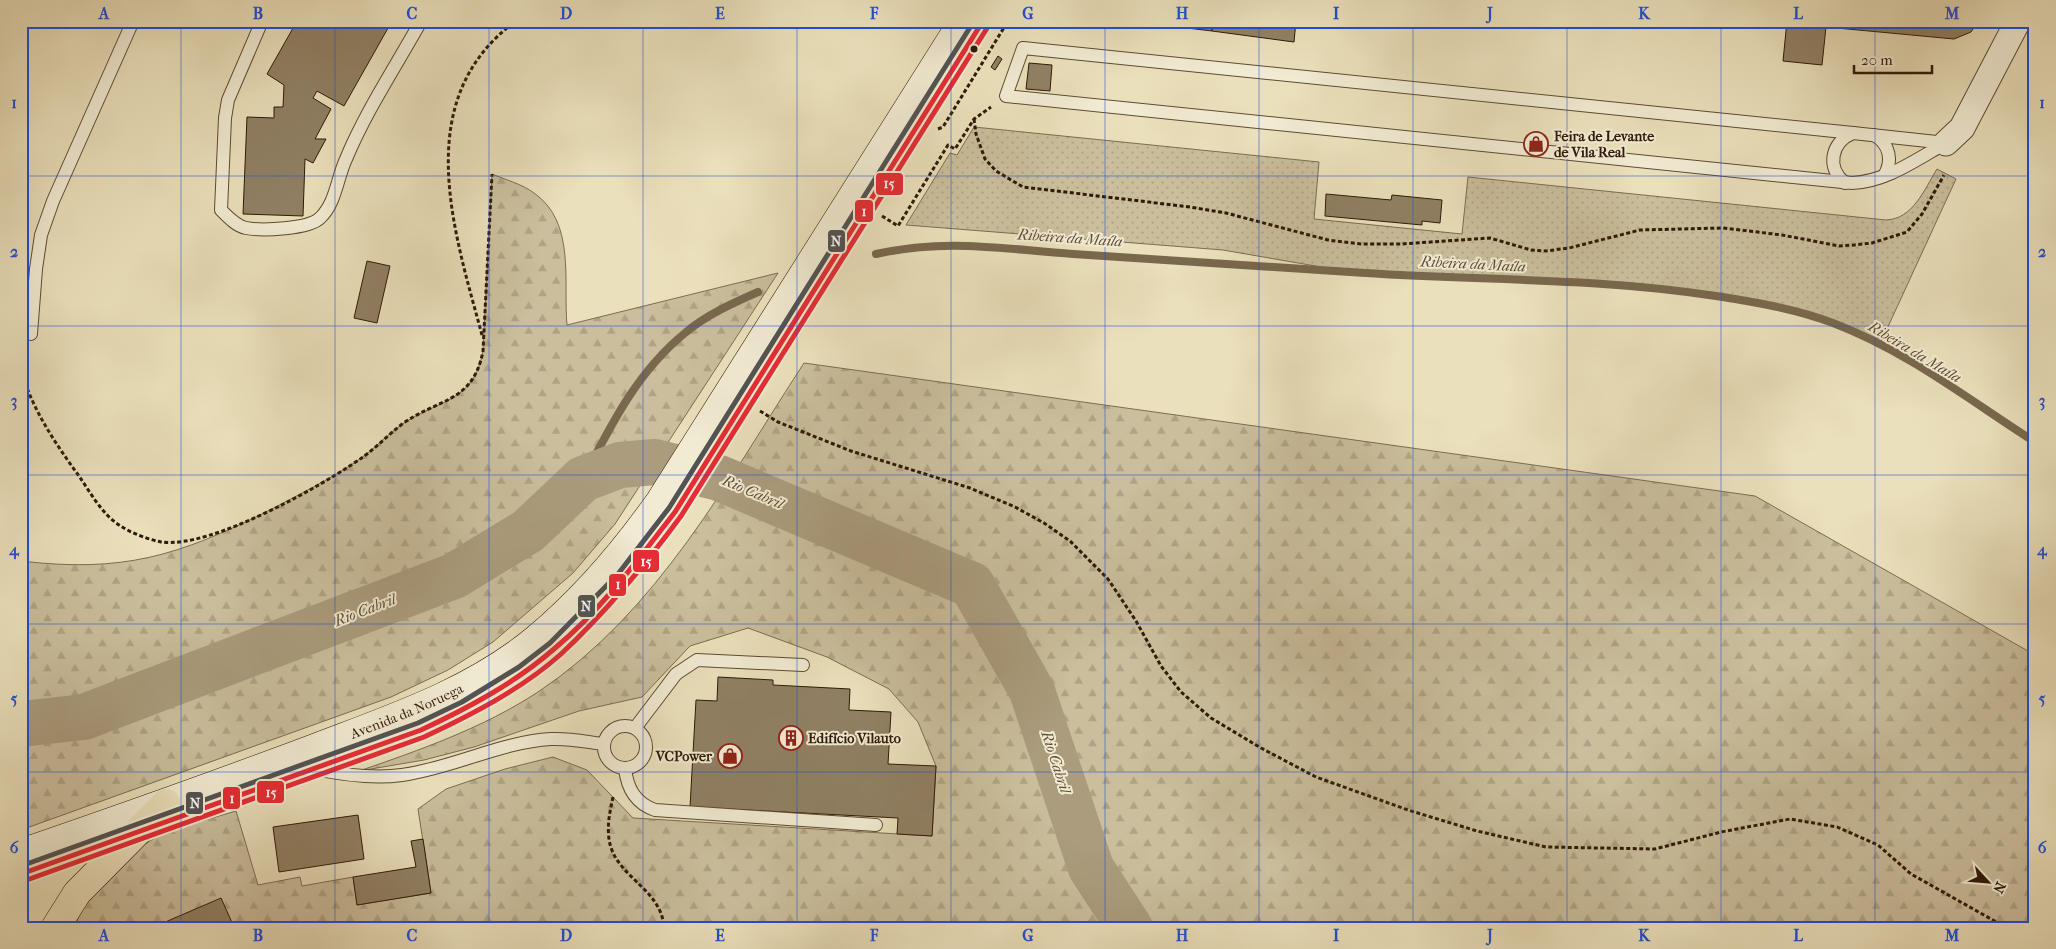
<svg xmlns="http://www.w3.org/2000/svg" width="2056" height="949" font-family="'IM FELL French Canon',serif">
	<defs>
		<pattern id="forest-firs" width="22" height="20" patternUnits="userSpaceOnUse" patternTransform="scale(1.25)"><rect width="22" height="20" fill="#cabe9c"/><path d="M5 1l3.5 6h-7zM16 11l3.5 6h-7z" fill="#aea385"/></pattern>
		<pattern id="park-dots" width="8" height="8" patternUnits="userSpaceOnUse" patternTransform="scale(1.25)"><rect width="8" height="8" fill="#cabe9c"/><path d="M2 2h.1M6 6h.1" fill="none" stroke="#aea385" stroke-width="1.8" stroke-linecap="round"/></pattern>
	</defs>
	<rect width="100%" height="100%" fill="#eae0bb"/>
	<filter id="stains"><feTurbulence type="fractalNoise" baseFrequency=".004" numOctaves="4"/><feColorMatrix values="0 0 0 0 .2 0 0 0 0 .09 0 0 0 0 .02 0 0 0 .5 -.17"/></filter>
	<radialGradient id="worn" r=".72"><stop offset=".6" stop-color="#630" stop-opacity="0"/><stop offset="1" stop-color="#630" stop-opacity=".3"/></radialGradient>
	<g fill="url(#forest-firs)" stroke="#7c6c51">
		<path d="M492 174C506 180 522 184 534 193 576 222 563 282 567 325L778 273 615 524 573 573 493 642 448 670 391 697 21 830V561C123 573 178 556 268 511 298 495 329 480 357 461 374 450 387 434 404 423 440 399 474 402 483 351Z"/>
		<path d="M804 363 1755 496 2035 655V928H73L87 901 142 846 164 832 236 811 258 885 300 877 302 886 353 877 357 905 431 893 418 809 446 789 505 769 553 757 587 770 633 818 932 836 936 766 918 722 889 689 827 657 748 628 690 646 642 697 579 711 474 747 424 760 359 771C420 750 483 728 538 692 658 612 727 481 804 363Z"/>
		<path d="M24 889 28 924V928H21V890Z"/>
	</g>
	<path fill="url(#park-dots)" stroke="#7c6c51" d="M974 127 1319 162 1314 219 1462 234 1468 177 1886 220C1913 219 1924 190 1937 169L1956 179 1880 344 1832 322 1784 309 1678 290 1604 284 1350 272 1223 250 906 225 950 153 957 155Z"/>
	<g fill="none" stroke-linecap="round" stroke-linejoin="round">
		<g stroke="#79684d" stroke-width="8">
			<path d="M876 254C949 238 1001 249 1073 254 1165 260 1257 266 1350 272 1472 281 1595 277 1716 296 1755 302 1796 309 1833 323 1907 351 1969 400 2035 442"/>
			<path d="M583 479C611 425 637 372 685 333 706 315 733 303 758 292"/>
		</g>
		<path stroke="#aa9c7d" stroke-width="46" d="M21 724 84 717 454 576 528 531 583 479 620 465 655 462 719 478 972 585 1032 691 1091 868 1130 928"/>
	</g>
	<g fill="#908064" stroke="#2f1906">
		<path d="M297 21H392L344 106 317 91 313 98 331 109 315 139H326L313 163 305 159 303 216 243 214 247 117 274 118V107H283L284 85 267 74Z"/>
		<path d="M1145 21H1213L1212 31 1145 23Z"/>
		<path d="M1213 21H1296L1294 42 1212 31Z"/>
		<path d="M1787 21H1978L1971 32 1954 39 1826 27 1822 65 1783 61Z"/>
		<path d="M998 56 1002 59 995 70 991 67Z"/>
		<path d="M1029 63 1052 65 1050 91 1026 89Z"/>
		<path d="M1326 194 1391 200 1392 195 1442 200 1440 223 1422 221V225L1325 216Z"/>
		<path d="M367 261 390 266 377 323 354 318Z"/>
		<path d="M21 297H29L30 310 21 320Z"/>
		<path d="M718 677 773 680V685L850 689 849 710 891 712 888 764 936 766 932 836 897 834 898 818 690 807 696 700 717 701Z"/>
		<path d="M358 815 364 859 279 872 273 827Z"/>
		<path d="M423 839 431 893 357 905 353 877 416 867 411 841Z"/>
		<path d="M221 898 234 927 165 928 163 923Z"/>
	</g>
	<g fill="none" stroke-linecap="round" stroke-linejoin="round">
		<defs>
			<g id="lane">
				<path d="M262 21 228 100 225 118 221 210C228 217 236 226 246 228 262 231 309 229 320 218 336 203 337 178 346 159 366 111 396 66 421 21"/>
				<path d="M1023 48 1853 133 1946 143C1917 159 1886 182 1852 183L1006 96Z"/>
				<path d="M1874 135C1890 144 1893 161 1884 176"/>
				<path d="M1845 183C1826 168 1831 142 1853 133"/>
				<path d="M31 334 36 269 41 235 53 201 133 21"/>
				<circle cx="625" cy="747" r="21"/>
				<path d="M635 728 676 674 697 660 803 665"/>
				<path d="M625 768C627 788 635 803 655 810L876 825"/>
				<path d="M315 769C344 775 373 779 402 775 453 768 500 742 551 739 569 738 587 742 604 744"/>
				<path d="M151 828C182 817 213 807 244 796 264 789 283 779 303 772 393 741 484 712 556 648 601 608 639 561 675 512L983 21"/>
				<path d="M21 874 121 839"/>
			</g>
			<path id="street" d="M1946 143 1962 128 2018 21"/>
			<g id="secondary">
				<path id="s1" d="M21 853C120 819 219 784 317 747 393 718 472 692 536 639 584 599 624 552 660 501L963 21"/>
			</g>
			<path id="highway" d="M55 928 77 893 166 803"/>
		</defs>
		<use href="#lane" stroke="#5e4b33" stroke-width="14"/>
		<use href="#street" stroke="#5e4b33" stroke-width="27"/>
		<use href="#secondary" stroke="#2f1906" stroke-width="29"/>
		<use href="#highway" stroke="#2f1906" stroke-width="29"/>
		<g stroke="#2f1906" stroke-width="3" stroke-dasharray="4 2.5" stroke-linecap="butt">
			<path d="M974 119 976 134 985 159 996 171 1023 187 1190 207 1226 213 1328 240 1361 244H1401L1490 238 1531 250 1546 251 1569 248 1640 230 1723 228 1782 235 1839 246 1854 245 1872 243 1907 232 1922 214 1944 175"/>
			<path d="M938 129 943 127 1008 21"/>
			<path d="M882 216 898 226 948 145 955 149 974 119 991 107"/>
			<path d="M482 335C454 231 409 99 516 21"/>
			<path d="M21 370C32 409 55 443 79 476 90 492 102 514 119 525 131 533 147 539 161 542 211 549 322 486 363 457 377 447 388 435 401 425 437 398 473 404 483 351L492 174"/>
			<path d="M760 411 778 422 851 451 970 488 1015 507 1044 523 1070 541 1108 579 1136 621 1161 666 1181 692 1211 718 1261 748 1316 777 1408 810 1477 831 1546 847 1655 849 1721 832 1790 819 1837 827 1878 845 1911 874 2007 928"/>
			<path d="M613 797C610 811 607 824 609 839 614 877 662 888 664 928"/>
		</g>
		<use href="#lane" stroke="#f1ebd3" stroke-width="12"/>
		<use href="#street" stroke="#f1ebd3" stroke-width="25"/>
		<use href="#secondary" stroke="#f1ebd3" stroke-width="28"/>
		<use href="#highway" stroke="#eae0bb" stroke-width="28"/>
		<defs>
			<path id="bus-1" d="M21 874 421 730C468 708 515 683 554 649 601 610 638 560 675 512L983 21"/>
			<path id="bus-2" d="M24 881 424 737C471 715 522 689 561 654 606 612 645 565 681 516L989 25"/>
			<path id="bus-3" d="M21 866 418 723 462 702 519 667 550 643 618 574 669 508 974 21"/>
		</defs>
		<use href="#bus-1" stroke="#f1ebd3" stroke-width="9"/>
		<use href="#bus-2" stroke="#f1ebd3" stroke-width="9"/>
		<use href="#bus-3" stroke="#f1ebd3" stroke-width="9"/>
		<use href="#bus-1" stroke="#e62c34" stroke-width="5"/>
		<use href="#bus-2" stroke="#e62c34" stroke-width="5"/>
		<use href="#bus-3" stroke="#525353" stroke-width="5"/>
	</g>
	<path fill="none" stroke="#1d4ed8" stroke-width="1" stroke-opacity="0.55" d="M181 21V928M335 21V928M489 21V928M643 21V928M797 21V928M951 21V928M1105 21V928M1259 21V928M1413 21V928M1567 21V928M1721 21V928M1875 21V928M21 176H2035M21 326H2035M21 475H2035M21 624H2035M21 772H2035"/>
	<defs>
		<symbol id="shop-ring" viewBox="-11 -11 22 22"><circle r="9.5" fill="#f1ebd3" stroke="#8f2418" stroke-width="1.5"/><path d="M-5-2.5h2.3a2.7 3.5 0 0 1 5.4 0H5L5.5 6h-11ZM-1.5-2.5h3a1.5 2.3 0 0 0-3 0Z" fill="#8f2418"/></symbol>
		<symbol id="building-ring" viewBox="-11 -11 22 22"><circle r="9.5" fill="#f1ebd3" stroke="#8f2418" stroke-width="1.5"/><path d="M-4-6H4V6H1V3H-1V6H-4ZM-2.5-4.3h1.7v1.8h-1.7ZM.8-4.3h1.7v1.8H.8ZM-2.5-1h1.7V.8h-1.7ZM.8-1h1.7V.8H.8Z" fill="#8f2418"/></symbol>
	</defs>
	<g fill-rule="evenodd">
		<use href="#shop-ring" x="1522" y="130" width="28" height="28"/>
		<use href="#building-ring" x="777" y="724" width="28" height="28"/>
		<use href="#shop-ring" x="716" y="742" width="28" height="28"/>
	</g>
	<circle fill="#2f1906" stroke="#f1ebd3" stroke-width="2" cx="974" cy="49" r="4.5"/>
	<g text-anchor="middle" stroke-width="4" stroke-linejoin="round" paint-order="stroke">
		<g font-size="14" font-weight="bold" fill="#2f1906" stroke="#f1ebd3" text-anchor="start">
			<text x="1554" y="141">Feira de Levante<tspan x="1554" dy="16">de Vila Real</tspan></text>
			<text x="808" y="743">Edifício Vilauto</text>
			<text x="712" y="761" text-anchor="end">VCPower</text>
		</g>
		<g font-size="14" fill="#2f1906" stroke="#f1ebd3">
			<text dy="5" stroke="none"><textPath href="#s1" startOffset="411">Avenida da Noruega</textPath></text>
		</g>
		<g font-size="15" font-style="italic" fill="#604d36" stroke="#f1ebd3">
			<text transform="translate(1070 238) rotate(4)" y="5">Ribeira da Maíla</text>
			<text transform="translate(1473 264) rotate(3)" y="5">Ribeira da Maíla</text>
			<text transform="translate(1915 352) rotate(31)" y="5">Ribeira da Maíla</text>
			<text transform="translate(753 492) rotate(23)" y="5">Rio Cabril</text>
			<text transform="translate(365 610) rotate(-21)" y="5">Rio Cabril</text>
			<text transform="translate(1056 762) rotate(72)" y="5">Rio Cabril</text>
		</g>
	</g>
	<g stroke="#f1ebd3" stroke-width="2">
		<rect x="875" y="172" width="29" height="24" rx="5" fill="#e62c34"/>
		<rect x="854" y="199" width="20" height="24" rx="5" fill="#e62c34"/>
		<rect x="827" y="229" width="19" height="24" rx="5" fill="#525353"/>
		<rect x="632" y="549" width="28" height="24" rx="5" fill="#e62c34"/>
		<rect x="608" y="573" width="19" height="24" rx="5" fill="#e62c34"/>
		<rect x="577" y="594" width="19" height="24" rx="5" fill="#525353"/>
		<rect x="256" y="780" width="29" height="24" rx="5" fill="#e62c34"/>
		<rect x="222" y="786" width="19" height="24" rx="5" fill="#e62c34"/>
		<rect x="185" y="791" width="19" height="24" rx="5" fill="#525353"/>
	</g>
	<g font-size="14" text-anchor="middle" font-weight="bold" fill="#fff">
		<text x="889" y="188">15</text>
		<text x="864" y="216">1</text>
		<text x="836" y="246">N</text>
		<text x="646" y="566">15</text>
		<text x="618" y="589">1</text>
		<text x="586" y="611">N</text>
		<text x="271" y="797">15</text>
		<text x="232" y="803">1</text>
		<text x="195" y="808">N</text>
	</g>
	<rect width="2056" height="949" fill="none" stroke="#eae0bb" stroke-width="55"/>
	<g transform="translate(1988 882) rotate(116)" stroke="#f1ebd3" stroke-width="4" paint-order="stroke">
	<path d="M0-4L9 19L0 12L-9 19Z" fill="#2f1906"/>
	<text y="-8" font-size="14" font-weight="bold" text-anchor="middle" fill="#2f1906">N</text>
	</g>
	<path d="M1854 65v8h78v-8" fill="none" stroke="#2f1906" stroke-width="2.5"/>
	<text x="1861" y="65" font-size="15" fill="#2f1906" stroke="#f1ebd3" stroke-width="4" paint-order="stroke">20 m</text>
	<rect x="28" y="28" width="2000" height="894" fill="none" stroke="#1d4ed8" stroke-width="2"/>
	<g font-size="16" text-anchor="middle" font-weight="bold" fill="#1d4ed8">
		<text x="104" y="19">A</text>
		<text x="258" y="19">B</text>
		<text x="412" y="19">C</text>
		<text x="566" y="19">D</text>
		<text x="720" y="19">E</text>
		<text x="874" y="19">F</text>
		<text x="1028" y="19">G</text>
		<text x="1182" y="19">H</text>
		<text x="1336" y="19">I</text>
		<text x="1490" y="19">J</text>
		<text x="1644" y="19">K</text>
		<text x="1798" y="19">L</text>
		<text x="1952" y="19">M</text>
		<text x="14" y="108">1</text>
		<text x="2042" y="108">1</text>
		<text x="14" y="257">2</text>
		<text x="2042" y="257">2</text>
		<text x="14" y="406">3</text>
		<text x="2042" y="406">3</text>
		<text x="14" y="555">4</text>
		<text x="2042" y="555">4</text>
		<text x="14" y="704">5</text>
		<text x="2042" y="704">5</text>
		<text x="14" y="853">6</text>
		<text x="2042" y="853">6</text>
		<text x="104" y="941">A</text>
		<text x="258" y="941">B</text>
		<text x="412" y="941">C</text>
		<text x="566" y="941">D</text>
		<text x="720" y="941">E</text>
		<text x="874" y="941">F</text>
		<text x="1028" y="941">G</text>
		<text x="1182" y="941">H</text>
		<text x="1336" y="941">I</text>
		<text x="1490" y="941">J</text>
		<text x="1644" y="941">K</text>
		<text x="1798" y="941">L</text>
		<text x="1952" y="941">M</text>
	</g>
	<rect width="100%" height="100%" filter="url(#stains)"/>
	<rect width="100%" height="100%" fill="url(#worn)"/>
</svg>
